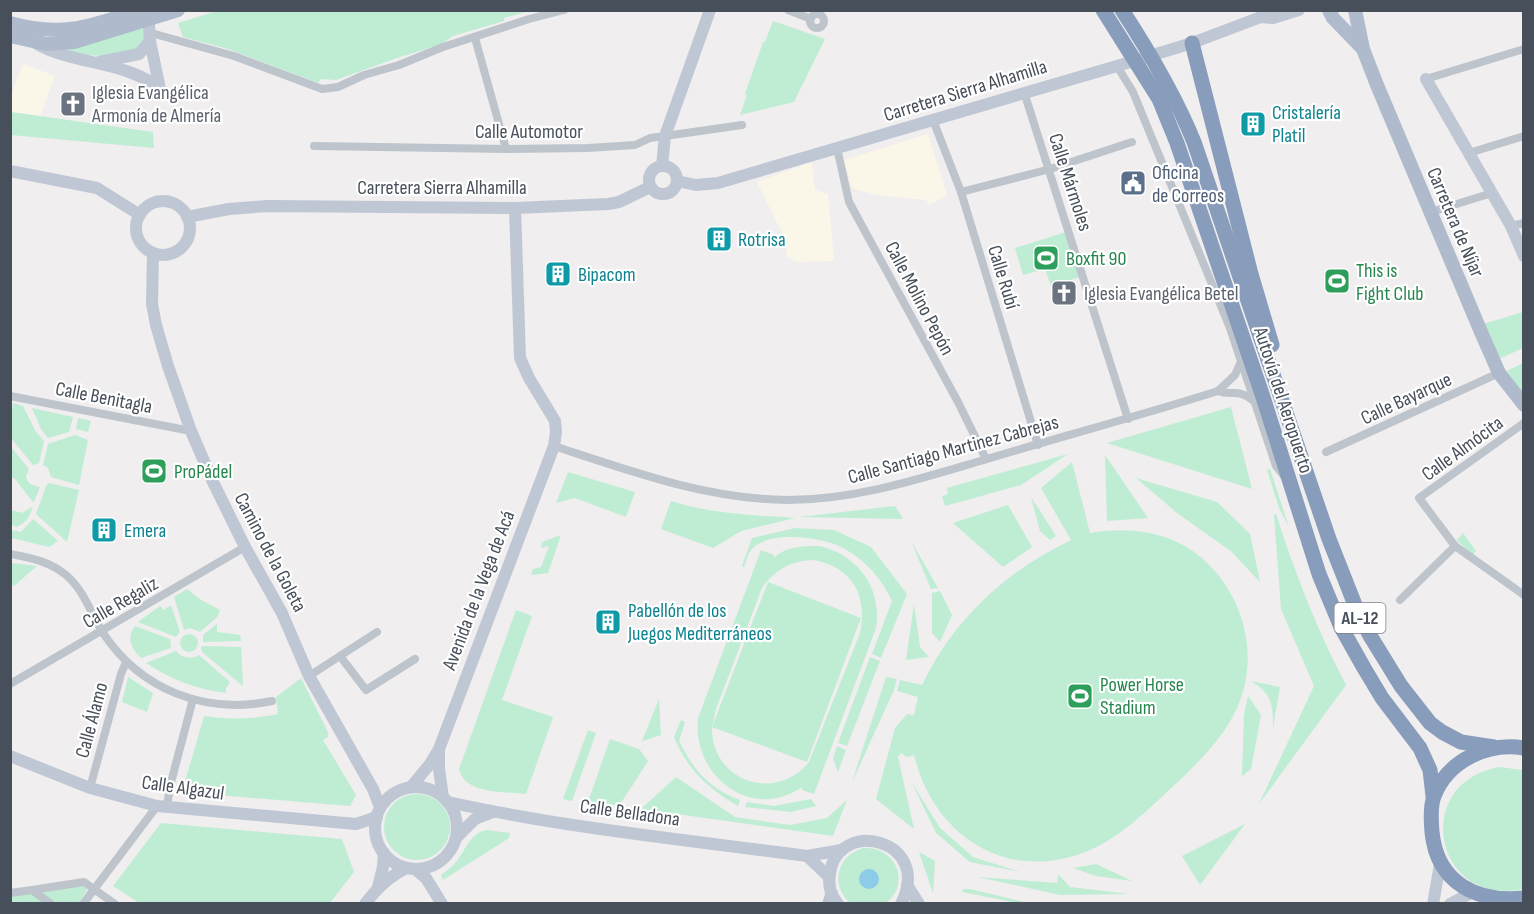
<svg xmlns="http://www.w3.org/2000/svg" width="1534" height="914" font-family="'Sofia Sans Condensed',sans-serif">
	<rect width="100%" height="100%" fill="#f0eeee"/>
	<g fill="#fbf7e8">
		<path d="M23 64 55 76 40 116 11 112V96Z"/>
		<path d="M928 134 947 195 929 205 926 200 877 195 852 188 844 160Z"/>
		<path d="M812 162 815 190 828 194 834 261 796 262 786 256 787 243 757 182Z"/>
	</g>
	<g fill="#beedd4" fill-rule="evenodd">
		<path d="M220 10 529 11 504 18V21L453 36 442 44 397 58 336 80 321 79 318 83 228 49 183 37 178 23Z"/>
		<path d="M773 21 825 39 794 102 740 115 747 95 745 94 763 42H765Z"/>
		<path d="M142 26 146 33 140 49C103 57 95 59 57 48Z"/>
		<path d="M11 112 153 132 154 148 11 135Z"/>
		<path d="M1066 232 1080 277 1051 286 1045 269 1023 275 1015 248Z"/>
		<path d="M1523 312V348L1499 359 1483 324Z"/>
		<path d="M1523 363V393L1522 394 1507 371Z"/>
		<path d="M13 403 23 406 36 432 44 441 39 463 33 465 11 438V416Z"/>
		<path d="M1231 407 1252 489 1107 443Z"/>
		<path d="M32 408 73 417 69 432 48 438 41 429Z"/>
		<path d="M78 418 91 421 88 432 76 429Z"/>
		<path d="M75 435 88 440 79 485 51 477 48 468 43 465 48 444Z"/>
		<path d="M11 447 29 469 26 477C29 485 32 485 40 487L34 502 32 501 15 479 11 477Z"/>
		<path d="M1068 454 1021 485 945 506 942 496 948 494 947 488Z"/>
		<path d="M1105 455 1148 518 1107 521Z"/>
		<path d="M1072 462 1090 533C1136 525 1183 534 1214 570 1250 611 1259 670 1232 718 1217 745 1192 769 1169 790 1146 812 1120 837 1090 850 1008 885 934 837 914 755L907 757 901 753 898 757 914 829 876 799 895 728 907 714 914 715 918 697 897 691 900 680 922 685C954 619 1005 572 1071 540L1041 488Z"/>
		<path d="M1270 469 1289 527 1279 508 1267 470Z"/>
		<path d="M568 472 635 492 626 517 575 498 556 503Z"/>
		<path d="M1136 478 1217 502 1250 534 1260 582 1232 552 1177 513Z"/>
		<path d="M49 483 79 490 67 542 36 514 46 486Z"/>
		<path d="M1031 497 1056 536 1050 540 1040 531Z"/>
		<path d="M671 501C712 514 753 515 795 518L799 517 895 506 903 519 799 517 741 531 713 548 661 529Z"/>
		<path d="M1008 505 1032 547 1003 567 953 523Z"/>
		<path d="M32 507C32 515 24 525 16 527L11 524V510L22 513Z"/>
		<path d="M1276 514C1295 573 1317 630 1346 685L1259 804 1314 686 1281 609 1274 515Z"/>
		<path d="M33 519 58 541 49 547 11 538V530L21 532Z"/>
		<path d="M795 528 834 530 871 547 907 594 881 658 872 654 892 601C882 579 866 561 845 549 825 537 768 529 751 550 748 554 746 561 744 567L742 566 752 538Z"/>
		<path d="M1463 533 1476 551 1472 555 1457 540Z"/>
		<path d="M561 535 548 573 531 575 533 569 541 567 549 546 541 548 542 542Z"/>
		<path d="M911 541 938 588 931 589Z"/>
		<path d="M820 546C859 556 882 588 876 628L814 794 802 790V787C751 822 692 776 698 718L761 550 774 555V558C786 546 804 546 820 546ZM812 560C852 566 868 595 860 633L809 762C776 803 711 782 712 727L807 762 861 618 768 582 712 727 716 709 762 588C775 570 790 561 812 560Z"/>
		<path d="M10 563H11L37 566 14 586 11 584Z"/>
		<path d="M187 589 201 600 220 610 218 616 200 632 190 628 184 630 174 597Z"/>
		<path d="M940 591 952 615 940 642 932 633V593Z"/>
		<path d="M914 604 920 647 929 657 906 660Z"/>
		<path d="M171 605 180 632 176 637 138 622 160 606 164 610Z"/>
		<path d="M516 610 532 616 502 700 553 717 526 794C504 791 465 795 459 769Z"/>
		<path d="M217 624V632L240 635 241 641 203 642V635Z"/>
		<path d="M135 626 170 639 171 648 141 658C131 649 126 637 135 626Z"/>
		<circle cx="189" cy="643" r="9"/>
		<path d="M204 646 241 647 243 686 202 652 201 647Z"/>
		<path d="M176 651C183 658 190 660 199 655L230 682 226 688V693C196 689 172 680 146 663Z"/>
		<path d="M870 657 880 661 847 746 838 743Z"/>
		<path d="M128 677 153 693 147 712 122 702Z"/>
		<path d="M886 677 897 679 894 690 852 782Z"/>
		<path d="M301 678 328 732V737L323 740 356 795 350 806 182 792 204 716C228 720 254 719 278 714L276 697Z"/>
		<path d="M1251 681 1280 687 1273 728C1273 704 1272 694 1251 681Z"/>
		<path d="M1248 696 1261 715 1251 769 1242 776 1244 715Z"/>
		<path d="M659 699 661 735 642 741Z"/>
		<path d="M681 720 685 722 679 741C693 769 709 789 740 800L738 806C707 787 689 772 674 737Z"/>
		<path d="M588 730 596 733 572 801 563 799Z"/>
		<path d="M610 739 639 749 648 761 619 806 588 802Z"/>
		<path d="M837 746 846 750 838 772 833 758Z"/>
		<path d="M1499 767 1523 770V889C1435 908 1409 784 1499 767Z"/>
		<path d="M676 777 735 817 790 825 827 818 847 800 833 836 641 809Z"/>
		<path d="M912 783 940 828 973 857 1020 872 970 862 936 833Z"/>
		<circle cx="417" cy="827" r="33"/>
		<path d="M811 799 816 806 791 812 745 807 747 802 774 806Z"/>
		<path d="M161 823 342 839 354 872 330 903H139L113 886Z"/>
		<path d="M1245 824 1200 885 1182 856Z"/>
		<path d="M486 830 510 833 509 838 443 880 441 875C448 870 454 865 459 858 468 845 470 835 486 830Z"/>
		<path d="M863 848C895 846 912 882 886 903L851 904C830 886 836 856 863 848Z"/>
		<path d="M919 852 935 861 933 893Z"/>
		<path d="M1096 864 1132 881 1096 876 1073 868Z"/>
		<path d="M1058 874 1070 887 1129 894 1060 895 978 877 1057 883Z"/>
		<path d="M84 885 87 890 79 903H11L10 896Z"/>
		<path d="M963 889H970L1028 903H1018L962 892Z"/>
	</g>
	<circle fill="#8dcce8" cx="869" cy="879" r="10"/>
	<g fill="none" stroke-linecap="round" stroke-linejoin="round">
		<g stroke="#bdc4cc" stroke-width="8">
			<path d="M788 10 811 19"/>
			<circle cx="817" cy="21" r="7"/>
			<path d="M151 33 234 56 322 89 338 87 364 75 399 65 443 47 529 19 564 10"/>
			<path d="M475 38 506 149"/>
			<path d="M1117 66 1133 92 1230 328 1276 466 1284 476"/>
			<path d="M1426 79 1524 49"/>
			<path d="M1024 92 1128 419"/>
			<path d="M933 120 961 192 1038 445"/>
			<path d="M314 146 506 149 588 148 635 145 650 138 665 136 742 125"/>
			<path d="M837 148 849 202 958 402 986 459"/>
			<path d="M1469 153 1524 136"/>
			<path d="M961 192 1050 169 1132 142"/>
			<path d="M1431 212 1492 193"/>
			<path d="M1511 226 1524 223"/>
			<path d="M1218 391C1233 397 1236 387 1254 401"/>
			<path d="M10 396 191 431"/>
			<path d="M1524 423 1419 498 1455 546 1524 595"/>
			<path d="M554 446C630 471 706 499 787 500 856 500 922 478 987 459 1064 436 1142 415 1218 391L1235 375 1246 350"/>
			<path d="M1326 452 1499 373"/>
			<path d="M10 554C31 558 49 561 66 575 84 590 91 614 103 633 141 690 205 715 272 701"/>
			<path d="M1400 600 1455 546"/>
			<path d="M340 656 366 690 415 659"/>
			<path d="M309 676 377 632"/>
			<path d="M10 684 245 547"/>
			<path d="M90 788 121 674 126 662"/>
			<path d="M167 807 170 786 193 699"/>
			<path d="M32 890 84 882 115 904"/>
			<path d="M10 893 32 890 51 904"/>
			<path d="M83 904 157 806"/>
			<path d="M826 904 830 892"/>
		</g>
		<g stroke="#bfc7d4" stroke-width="12">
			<path d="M148 10 150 41 160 89"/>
			<path d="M37 44C74 65 128 61 160 89"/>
			<path d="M99 62 139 54 150 41"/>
			<path d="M1426 79 1511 226 1524 256"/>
			<circle cx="663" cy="180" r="14"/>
			<path d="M662 166 665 136 710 10"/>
			<path d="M10 171 97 188 140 215"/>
			<path d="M677 181 696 185 718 183 1117 66 1192 43 1261 17 1273 18 1299 10"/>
			<circle cx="163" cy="228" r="27"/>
			<path d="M187 217 229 209 267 206 515 208 608 204 619 202 650 187"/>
			<path d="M153 253 152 304 156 325 168 366 191 431 213 482 245 547 282 613 309 676 373 789 380 807"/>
			<path d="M439 750V769L443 797"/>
			<path d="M10 756 90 788 157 806 356 824 377 817"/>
			<circle cx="416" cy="828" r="41"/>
			<path d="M411 787 430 764 439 749 554 446 556 432 555 421 529 378 520 358 515 208"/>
			<path d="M448 802C566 828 687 840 807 856L842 850"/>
			<path d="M456 838 475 819 493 812"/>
			<path d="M807 856 829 877"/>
			<path d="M415 869 426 878 442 904"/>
			<path d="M907 885 919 904"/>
			<path d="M378 887 383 867 384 853"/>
			<path d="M365 904C377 888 389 876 407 868"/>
			<path d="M838 904C830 895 828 884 830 873 838 817 934 839 901 904"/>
			<path d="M1433 904 1440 864"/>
			<path d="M1450 904 1473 892"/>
		</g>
		<g stroke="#afbbcc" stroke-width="14">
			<path d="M1329 10 1333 18 1363 49"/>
			<path d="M1355 10 1363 49 1377 85 1481 332 1499 373 1524 405"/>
			<path d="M10 23C62 38 91 26 140 10"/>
			<path d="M10 36 46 44 74 42 178 10"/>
		</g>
		<g stroke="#889cbb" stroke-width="15">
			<path d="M1103 10 1159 99 1177 143 1263 397 1319 574 1341 627 1364 668 1382 698 1420 748 1430 770 1433 796"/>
			<path d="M1122 10C1150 53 1175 95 1194 142L1329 539 1357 610 1369 634 1401 686 1430 723 1442 732 1461 742 1494 747"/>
			<path d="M1192 43 1251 274 1272 345"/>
			<path d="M1524 748C1488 742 1448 760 1434 796 1430 807 1431 821 1432 832 1437 883 1477 903 1524 898"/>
		</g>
	</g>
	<defs>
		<symbol id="church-square" viewBox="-11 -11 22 22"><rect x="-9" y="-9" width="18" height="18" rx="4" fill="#6b7280" stroke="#fff"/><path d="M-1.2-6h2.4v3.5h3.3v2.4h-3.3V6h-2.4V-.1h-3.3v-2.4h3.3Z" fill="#fff"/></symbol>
		<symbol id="building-square" viewBox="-11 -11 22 22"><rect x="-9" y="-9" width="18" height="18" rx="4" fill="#0f9aa8" stroke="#fff"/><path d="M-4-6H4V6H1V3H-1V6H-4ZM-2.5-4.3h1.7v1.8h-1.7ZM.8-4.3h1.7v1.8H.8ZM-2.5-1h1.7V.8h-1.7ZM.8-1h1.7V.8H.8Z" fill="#fff"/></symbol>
		<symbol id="civic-square" viewBox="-11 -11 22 22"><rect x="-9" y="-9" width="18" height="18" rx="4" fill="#5c6f8a" stroke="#fff"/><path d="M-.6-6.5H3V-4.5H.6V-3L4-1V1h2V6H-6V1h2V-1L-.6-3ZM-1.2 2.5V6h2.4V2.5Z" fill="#fff"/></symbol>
		<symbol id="stadium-square" viewBox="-11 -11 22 22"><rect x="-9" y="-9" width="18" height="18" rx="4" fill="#2e9e5b" stroke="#fff"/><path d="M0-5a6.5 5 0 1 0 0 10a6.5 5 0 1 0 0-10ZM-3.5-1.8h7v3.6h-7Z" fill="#fff"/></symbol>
	</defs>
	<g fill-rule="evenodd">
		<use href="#church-square" x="58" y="89" width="30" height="30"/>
		<use href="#building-square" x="1238" y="109" width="30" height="30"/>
		<use href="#civic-square" x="1118" y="168" width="30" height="30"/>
		<use href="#building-square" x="704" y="224" width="30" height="30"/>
		<use href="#stadium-square" x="1031" y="243" width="30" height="30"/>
		<use href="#building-square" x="543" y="259" width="30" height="30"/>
		<use href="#stadium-square" x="1322" y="266" width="30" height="30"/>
		<use href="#church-square" x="1049" y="278" width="30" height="30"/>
		<use href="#stadium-square" x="139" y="456" width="30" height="30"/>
		<use href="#building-square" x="89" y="515" width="30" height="30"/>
		<use href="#building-square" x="593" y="607" width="30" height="30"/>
		<use href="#stadium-square" x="1065" y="681" width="30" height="30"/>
	</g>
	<g text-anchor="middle" stroke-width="4.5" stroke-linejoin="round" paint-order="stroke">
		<rect fill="#fff" stroke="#7e848c" stroke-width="1.5" x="1334.5" y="603" width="51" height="30" rx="4.5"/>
		<g font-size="18" font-weight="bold" fill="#474f5a">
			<text x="1360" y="624">AL-12</text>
		</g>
		<g font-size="20" fill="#474f5a" stroke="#fff">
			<text transform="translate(965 90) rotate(-17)" y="7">Carretera Sierra Alhamilla</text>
			<text x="529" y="138">Calle Automotor</text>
			<text transform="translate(1071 182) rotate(72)" y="7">Calle Mármoles</text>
			<text x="442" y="194">Carretera Sierra Alhamilla</text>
			<text transform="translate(1456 222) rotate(67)" y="7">Carretera de Níjar</text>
			<text transform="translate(1004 277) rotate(73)" y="7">Calle Rubí</text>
			<text transform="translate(920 298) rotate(62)" y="7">Calle Molino Pepón</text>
			<text transform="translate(104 397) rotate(11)" y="7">Calle Benitagla</text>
			<text transform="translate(1406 398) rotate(-25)" y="7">Calle Bayarque</text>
			<text transform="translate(1284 400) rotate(72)" y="7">Autovía del Aeropuerto</text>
			<text transform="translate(1462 448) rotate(-36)" y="7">Calle Almócita</text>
			<text transform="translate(953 449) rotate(-15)" y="7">Calle Santiago Martinez Cabrejas</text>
			<text transform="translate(271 552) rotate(62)" y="7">Camino de la Goleta</text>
			<text transform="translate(478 590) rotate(-69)" y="7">Avenida de la Vega de Acá</text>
			<text transform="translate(120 602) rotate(-30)" y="7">Calle Regaliz</text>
			<text transform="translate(91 720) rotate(-75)" y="7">Calle Álamo</text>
			<text transform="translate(183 787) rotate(8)" y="7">Calle Algazul</text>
			<text transform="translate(630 812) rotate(8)" y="7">Calle Belladona</text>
		</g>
		<g font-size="20" fill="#5b616d" stroke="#fff" text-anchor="start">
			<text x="92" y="99">Iglesia Evangélica<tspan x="92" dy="23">Armonía de Almería</tspan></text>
			<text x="1084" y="300">Iglesia Evangélica Betel</text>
		</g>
		<g font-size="20" fill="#0d838f" stroke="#fff" text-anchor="start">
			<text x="1272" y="119">Cristalería<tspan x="1272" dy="23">Platil</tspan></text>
			<text x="738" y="246">Rotrisa</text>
			<text x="578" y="281">Bipacom</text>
			<text x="124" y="537">Emera</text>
			<text x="628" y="617">Pabellón de los<tspan x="628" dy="23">Juegos Mediterráneos</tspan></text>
		</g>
		<g font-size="20" fill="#4e5e75" stroke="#fff" text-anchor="start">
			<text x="1152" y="179">Oficina<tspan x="1152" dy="23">de Correos</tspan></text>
		</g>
		<g font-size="20" fill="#27864d" stroke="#fff" text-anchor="start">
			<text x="1066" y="265">Boxfit 90</text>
			<text x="1356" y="277">This is<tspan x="1356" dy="23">Fight Club</tspan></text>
			<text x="174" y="478">ProPádel</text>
			<text x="1100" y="691">Power Horse<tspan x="1100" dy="23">Stadium</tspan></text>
		</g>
	</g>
	<rect width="1534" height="914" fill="none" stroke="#474f5a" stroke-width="24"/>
</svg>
